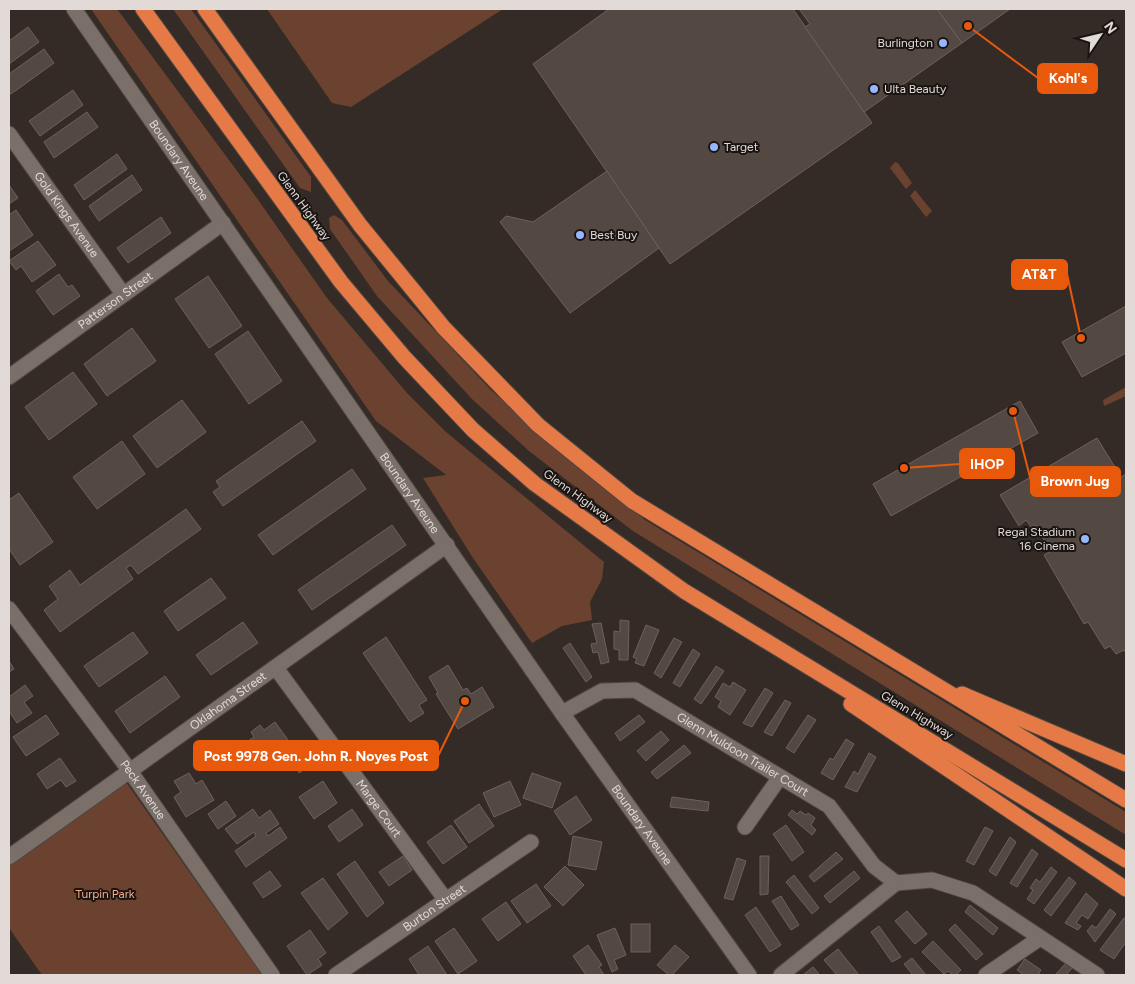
<svg xmlns="http://www.w3.org/2000/svg" width="1135" height="984" font-family="Figtree,sans-serif">
	<rect width="100%" height="100%" fill="#352b26"/>
	<g fill="#6b422f">
		<path d="M91 9H117L249 187 327 298 407 393 446 432 604 562 602 579 590 602 592 620 562 626 532 643 471 555 423 478 446 475 376 421Z"/>
		<path d="M173 9H191L311 177V192L300 188Z"/>
		<path d="M267 9H503L351 107 332 103Z"/>
		<path d="M895 162 898 163 912 183 906 189 890 168Z"/>
		<path d="M915 190 932 211 926 217 910 196Z"/>
		<path d="M334 215 342 220 388 281 492 391 645 520 1126 812V835L633 531 529 451 472 399 377 296 330 229 329 218Z"/>
		<path d="M1126 387V396L1104 406 1103 400Z"/>
		<path d="M126 782 262 975H42L9 928V863Z"/>
	</g>
	<g fill="#544843" stroke="#6e615c">
		<path d="M609 9H793L872 123 670 264 533 64Z"/>
		<path d="M799 9H937L962 43 864 112 805 27 810 24Z"/>
		<path d="M937 9H1010L962 43Z"/>
		<path d="M28 27 39 42 9 64V41Z"/>
		<path d="M44 49 54 63 11 94 9 91V74Z"/>
		<path d="M73 90 83 105 40 136 29 121Z"/>
		<path d="M87 112 98 127 54 158 44 142Z"/>
		<path d="M117 154 127 169 84 200 74 185Z"/>
		<path d="M607 171 659 248 570 313 500 222 506 216 533 222Z"/>
		<path d="M132 175 142 190 99 221 89 206Z"/>
		<path d="M9 185 18 198 9 204Z"/>
		<path d="M16 210 33 235 9 251V215Z"/>
		<path d="M161 217 171 233 128 263 117 248Z"/>
		<path d="M38 241 56 265 32 282 21 266 16 270 9 261Z"/>
		<path d="M59 274 68 287 72 285 80 296 53 315 36 291Z"/>
		<path d="M208 276 242 326 209 348 175 299Z"/>
		<path d="M1126 306V353L1082 377 1062 342Z"/>
		<path d="M132 328 156 361 107 396 84 364Z"/>
		<path d="M248 331 282 381 249 404 215 354Z"/>
		<path d="M73 372 97 404 49 440 25 407Z"/>
		<path d="M182 400 206 432 157 468 133 436Z"/>
		<path d="M1020 401 1038 433 891 516 873 484Z"/>
		<path d="M302 421 316 441 223 506 213 492 220 487 216 481Z"/>
		<path d="M1097 438 1121 477 1126 474V653L1124 650 1116 654 1110 646 1105 649 1088 622 1084 624 1044 555 1051 551 1035 525 1031 527 1026 520 1019 526 1000 495Z"/>
		<path d="M122 441 145 474 97 509 73 477Z"/>
		<path d="M352 469 366 489 273 555 258 535Z"/>
		<path d="M19 493 53 542 20 565 9 549V500Z"/>
		<path d="M186 509 201 529 138 574 131 565 126 568 133 579 60 632 44 610 58 599 49 586 70 570 80 585Z"/>
		<path d="M392 525 406 545 312 610 298 590Z"/>
		<path d="M211 578 226 598 178 631 164 611Z"/>
		<path d="M620 620 629 621 628 660H619V650L614 649V631L620 632Z"/>
		<path d="M243 622 258 643 211 675 196 655Z"/>
		<path d="M601 623 609 662 601 664 598 652 593 653 591 644 597 643 592 624Z"/>
		<path d="M646 625 659 630 644 666 635 663 637 659 633 657Z"/>
		<path d="M133 632 148 653 99 687 84 666Z"/>
		<path d="M386 637 427 700 419 705 424 713 410 722 363 653Z"/>
		<path d="M674 638 682 642 661 678 654 673Z"/>
		<path d="M570 643 592 677 586 682 563 648Z"/>
		<path d="M693 649 700 654 680 687 673 683Z"/>
		<path d="M9 661 14 669 9 672Z"/>
		<path d="M448 665 463 690 467 688 471 694 482 687 494 707 458 729 436 694 438 693 429 677Z"/>
		<path d="M716 666 724 671 701 704 694 699Z"/>
		<path d="M165 676 180 697 130 733 115 711Z"/>
		<path d="M733 682 746 690 730 715 718 707 721 701 715 697 723 683 730 687Z"/>
		<path d="M25 685 33 696 24 702 32 713 17 723 9 711V697Z"/>
		<path d="M765 688 773 693 752 727 743 723Z"/>
		<path d="M785 700 791 703 772 736 764 732Z"/>
		<path d="M46 715 59 734 26 756 13 737Z"/>
		<path d="M639 715 645 722 620 741 615 733Z"/>
		<path d="M808 715 816 720 794 753 786 748Z"/>
		<path d="M275 722 288 740 260 760 247 742 254 737 251 732 260 725 264 730Z"/>
		<path d="M661 731 669 740 646 761 637 751Z"/>
		<path d="M846 739 854 744 833 780 821 773 830 758 833 760Z"/>
		<path d="M311 742 321 758 299 773 291 755Z"/>
		<path d="M684 745 691 753 657 779 651 772Z"/>
		<path d="M869 753 876 757 857 792 845 787 854 771 858 774Z"/>
		<path d="M60 758 76 781 66 787 61 780 47 789 37 774Z"/>
		<path d="M189 773 196 784 202 780 214 800 186 817 174 797 181 792 174 781Z"/>
		<path d="M532 773 561 783 552 808 523 798Z"/>
		<path d="M323 781 337 803 314 819 299 797Z"/>
		<path d="M510 781 521 805 494 817 483 793Z"/>
		<path d="M576 796 592 820 570 835 554 811Z"/>
		<path d="M672 797 709 802 708 811 670 807Z"/>
		<path d="M226 801 236 816 218 829 208 814Z"/>
		<path d="M479 804 494 826 469 843 454 821Z"/>
		<path d="M253 809 259 818 270 810 279 824 266 833 268 836 280 827 287 838 246 867 235 851 256 836 254 832 237 844 225 829Z"/>
		<path d="M352 809 363 825 339 842 328 826Z"/>
		<path d="M792 810 797 814 800 811 806 815 808 813 815 818 811 825 816 830 812 835 788 815Z"/>
		<path d="M451 825 467 847 443 864 427 842Z"/>
		<path d="M786 825 804 852 792 861 773 834Z"/>
		<path d="M985 827 993 831 974 865 966 861Z"/>
		<path d="M573 836 602 842 596 870 568 865Z"/>
		<path d="M1010 837 1016 842 996 876 989 871Z"/>
		<path d="M1032 849 1038 854 1017 887 1010 883Z"/>
		<path d="M836 852 843 859 814 882 809 876Z"/>
		<path d="M403 856 412 870 389 886 379 872Z"/>
		<path d="M760 856H769L768 894 760 895Z"/>
		<path d="M737 858 746 861 733 900 724 898Z"/>
		<path d="M355 861 384 903 367 917 337 874Z"/>
		<path d="M565 866 584 885 563 906 544 887Z"/>
		<path d="M1051 867 1057 872 1034 904 1027 899 1033 890 1030 888 1036 879 1040 882Z"/>
		<path d="M270 871 281 886 263 898 253 883Z"/>
		<path d="M854 871 860 878 830 903 824 896Z"/>
		<path d="M794 875 819 908 812 914 786 882Z"/>
		<path d="M1069 877 1076 883 1051 916 1044 910Z"/>
		<path d="M323 878 348 913 328 930 301 893Z"/>
		<path d="M536 884 551 906 527 923 511 901Z"/>
		<path d="M1086 893 1098 904 1088 919 1082 915 1076 923 1081 926 1078 930 1065 923Z"/>
		<path d="M781 896 799 925 791 930 772 901Z"/>
		<path d="M506 902 521 924 498 941 482 919Z"/>
		<path d="M970 905 998 928 993 935 965 912Z"/>
		<path d="M756 907 781 945 770 952 745 915Z"/>
		<path d="M1110 909 1116 914 1095 942 1087 931 1092 925 1096 928Z"/>
		<path d="M907 911 927 934 915 944 895 921Z"/>
		<path d="M1124 918 1126 919V942L1114 959 1100 950Z"/>
		<rect x="631" y="924" width="19" height="28"/>
		<path d="M955 924 983 954 976 960 949 930Z"/>
		<path d="M879 926 901 957 892 962 871 932Z"/>
		<path d="M454 928 477 961 458 974 435 941Z"/>
		<path d="M615 928 626 955 614 960 618 969 612 972 597 935Z"/>
		<path d="M310 930 326 953 318 959 322 965 307 975 287 946Z"/>
		<path d="M933 941 961 970 956 975H953L948 971 944 974 922 952Z"/>
		<path d="M588 945 602 965 599 967 604 975H586L573 956Z"/>
		<path d="M675 945 689 957 672 975H669L657 965Z"/>
		<path d="M428 946 447 975H419L409 959Z"/>
		<path d="M838 949 859 975H837L824 960Z"/>
		<path d="M912 958 926 975H913L904 964Z"/>
		<path d="M1025 959 1041 970 1038 975H1024L1017 970Z"/>
		<path d="M1066 963 1073 967 1066 975H1055Z"/>
		<path d="M813 967 820 975H803Z"/>
	</g>
	<g fill="none" stroke-linecap="round" stroke-linejoin="round">
		<defs>
			<g id="minor">
				<path id="s1" d="M74 9 562 713 749 975"/>
				<path id="s2" d="M9 134 123 294"/>
				<path id="s3" d="M9 377 223 223"/>
				<path id="s4" d="M9 609 130 771 272 975"/>
				<path id="s5" d="M276 668 445 899"/>
				<path id="s6" d="M562 713 602 691 635 690 829 806 874 866 896 883 932 880 973 893 1097 975"/>
				<path d="M745 827 780 777"/>
				<path id="s7" d="M9 857 447 545"/>
				<path id="s8" d="M336 975 531 842"/>
				<path d="M781 975 896 883"/>
				<path d="M986 975 1040 938"/>
			</g>
			<g id="highway">
				<path d="M143 9 341 282 404 357 473 430 535 484 684 591 1126 860"/>
				<path d="M205 9 360 225 444 328 538 425 632 501 1126 800"/>
				<path d="M962 694 1126 764"/>
				<path d="M851 704 1126 889"/>
			</g>
		</defs>
		<use href="#minor" stroke="#504743" stroke-width="17"/>
		<use href="#highway" stroke="#504743" stroke-width="17"/>
		<use href="#minor" stroke="#7b6f69" stroke-width="15"/>
		<use href="#highway" stroke="#e57a46" stroke-width="15"/>
	</g>
	<g fill="#96b6fd" stroke="#191412" stroke-width="2">
		<circle cx="943" cy="43" r="5"/>
		<circle cx="874" cy="89" r="5"/>
		<circle cx="714" cy="147" r="5"/>
		<circle cx="580" cy="235" r="5"/>
		<circle cx="1085" cy="539" r="5"/>
	</g>
	<g text-anchor="middle" stroke-width="4" stroke-linejoin="round" paint-order="stroke">
		<g font-size="12" fill="#e1dad7" stroke="#191412" text-anchor="start">
			<text x="933" y="47" text-anchor="end">Burlington</text>
			<text x="884" y="93">Ulta Beauty</text>
			<text x="724" y="151">Target</text>
			<text x="590" y="239">Best Buy</text>
			<text x="1075" y="536" text-anchor="end">Regal Stadium<tspan x="1075" dy="14">16 Cinema</tspan></text>
		</g>
		<g font-size="12" fill="#e1dad7" stroke="#191412">
			<text dy="4" stroke="none"><textPath href="#s1" startOffset="184">Boundary Aveune</textPath></text>
			<text transform="translate(304 206) rotate(54)" y="4">Glenn Highway</text>
			<text dy="4" stroke="none"><textPath href="#s2" startOffset="99">Gold Kings Avenue</textPath></text>
			<text dy="4" stroke="none"><textPath href="#s3" startOffset="131">Patterson Street</textPath></text>
			<text dy="4" stroke="none"><textPath href="#s1" startOffset="589">Boundary Aveune</textPath></text>
			<text transform="translate(578 496) rotate(36)" y="4">Glenn Highway</text>
			<text dy="4" stroke="none"><textPath href="#s7" startOffset="269">Oklahoma Street</textPath></text>
			<text transform="translate(917 715) rotate(31)" y="4">Glenn Highway</text>
			<text dy="4" stroke="none"><textPath href="#s6" startOffset="204">Glenn Muldoon Trailer Court</textPath></text>
			<text dy="4" stroke="none"><textPath href="#s4" startOffset="225">Peck Avenue</textPath></text>
			<text dy="4" stroke="none"><textPath href="#s5" startOffset="174">Marge Court</textPath></text>
			<text dy="4" stroke="none"><textPath href="#s1" startOffset="994">Boundary Aveune</textPath></text>
			<text dy="4" stroke="none"><textPath href="#s8" startOffset="119">Burton Street</textPath></text>
		</g>
		<g font-size="12" fill="#f6aa88" stroke="#191412">
			<text x="105" y="898">Turpin Park</text>
		</g>
	</g>
	<path fill="none" stroke="#e8590c" stroke-width="2" d="M968 26L1038 78M1081 338L1067 274M904 468L960 464M1013 411L1031 481M465 701L438 756"/>
	<g fill="#e8590c" stroke="#191412" stroke-width="2">
		<circle cx="968" cy="26" r="5"/>
		<circle cx="1081" cy="338" r="5"/>
		<circle cx="904" cy="468" r="5"/>
		<circle cx="1013" cy="411" r="5"/>
		<circle cx="465" cy="701" r="5"/>
	</g>
	<g fill="#e8590c" stroke="#e8590c" stroke-width="2">
		<rect x="1038" y="64" width="59" height="29" rx="5"/>
		<rect x="1012" y="260" width="55" height="29" rx="5"/>
		<rect x="960" y="449" width="54" height="29" rx="5"/>
		<rect x="1031" y="467" width="89" height="29" rx="5"/>
		<rect x="194" y="741" width="244" height="29" rx="5"/>
	</g>
	<g font-size="14" text-anchor="middle" font-weight="bold" fill="#fff">
		<text x="1068" y="83">Kohl's</text>
		<text x="1039" y="279">AT&amp;T</text>
		<text x="987" y="469">IHOP</text>
		<text x="1075" y="486">Brown Jug</text>
		<text x="316" y="761">Post 9978 Gen. John R. Noyes Post</text>
	</g>
	<rect width="1135" height="984" fill="none" stroke="#e1dad7" stroke-width="20"/>
	<g transform="translate(1100 35) rotate(55)" stroke="#191412" stroke-width="4" paint-order="stroke">
	<path d="M0-4L9 19L0 12L-9 19Z" fill="#e1dad7"/>
	<text y="-8" font-size="14" font-weight="bold" text-anchor="middle" fill="#e1dad7">N</text>
	</g>
</svg>
